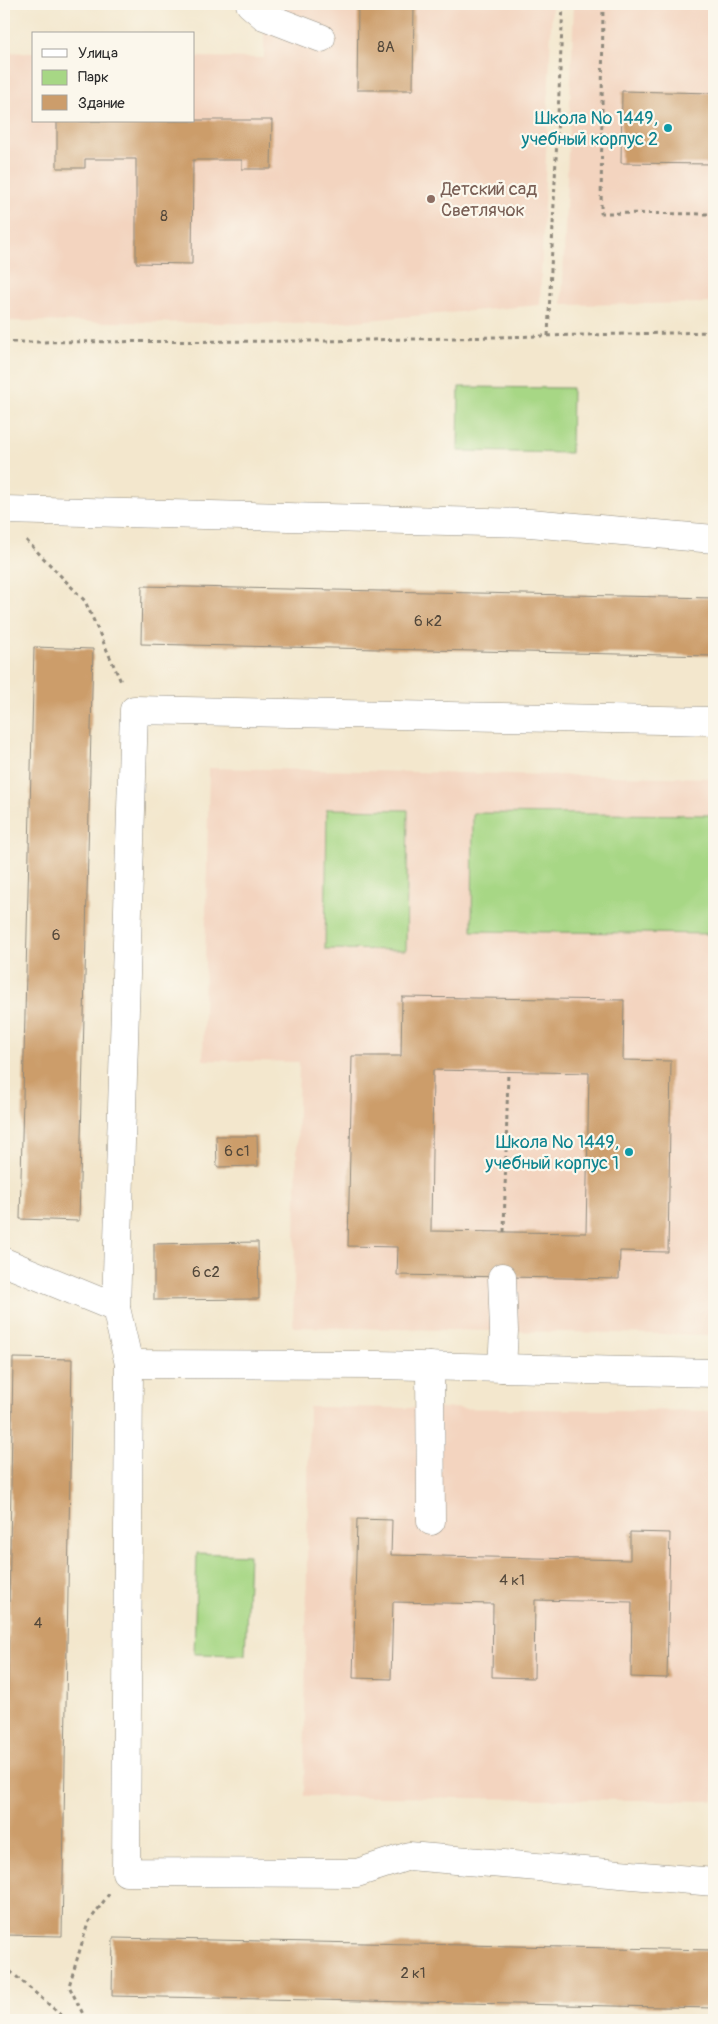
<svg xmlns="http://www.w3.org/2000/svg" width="718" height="2024" font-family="Pangolin,sans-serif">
	<rect width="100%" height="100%" fill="#fbf7ec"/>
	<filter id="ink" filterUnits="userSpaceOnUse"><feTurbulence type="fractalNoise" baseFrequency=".02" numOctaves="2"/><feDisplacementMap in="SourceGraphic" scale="10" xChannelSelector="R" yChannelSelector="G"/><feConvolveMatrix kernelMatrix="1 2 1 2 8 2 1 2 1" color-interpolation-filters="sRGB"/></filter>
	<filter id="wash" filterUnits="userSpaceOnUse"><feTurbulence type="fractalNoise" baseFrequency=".0096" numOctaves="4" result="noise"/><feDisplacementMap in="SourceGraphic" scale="20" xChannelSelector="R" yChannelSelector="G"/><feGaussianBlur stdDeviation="1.12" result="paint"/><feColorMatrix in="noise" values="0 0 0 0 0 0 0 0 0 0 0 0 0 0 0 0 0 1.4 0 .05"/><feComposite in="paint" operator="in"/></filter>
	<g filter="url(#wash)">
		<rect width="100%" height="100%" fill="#f3e7cd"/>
		<g fill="#f3d4bf">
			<path d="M264 4H552L540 305 321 324 4 321V52L34 53V121H194V57L264 58Z"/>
			<path d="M574 4H714V303L562 305Z"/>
			<path d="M209 768 714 778V1335L293 1327 299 1062 203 1060Z"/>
			<path d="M309 1407 714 1411V1801L304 1796Z"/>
		</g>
		<g fill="#a7d785" stroke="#698158">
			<path d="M459 387 572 388 571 453 458 451Z"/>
			<path d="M327 809 408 810 406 950 325 949Z"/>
			<path d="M473 813 714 815V934L472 931Z"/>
			<path d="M197 1553 249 1555 245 1655 194 1654Z"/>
		</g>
		<g id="blocks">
			<g fill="#cc9d6b" fill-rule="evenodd">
				<path d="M358 4H414L413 90H357Z"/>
				<path d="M622 91 714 93V164L621 163Z"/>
				<path d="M194 120H272L271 169H242V160H193L192 264 136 263V159H85V168H57V121H194Z"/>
				<path d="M142 586 714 598V656L141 644Z"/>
				<path d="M34 647 93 649 79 1221 20 1219Z"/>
				<path d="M402 997 624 1000 623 1060 671 1061 668 1252 620 1251 619 1279 397 1275 398 1247 348 1246 352 1056H401ZM433 1070 589 1073 586 1233 431 1231Z"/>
				<path d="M216 1136H257L258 1166 217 1167Z"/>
				<path d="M258 1242 259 1299 154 1300V1244Z"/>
				<path d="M13 1358 72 1359 62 1936 4 1935Z"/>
				<path d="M357 1519 392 1520 391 1555 630 1560V1532L670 1533 667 1678 631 1677 632 1602 535 1600 534 1678 492 1677 493 1604 393 1602 391 1679 353 1678Z"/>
				<path d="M113 1938 714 1950V2008L112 1996Z"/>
			</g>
		</g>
	</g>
	<g filter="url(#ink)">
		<use href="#blocks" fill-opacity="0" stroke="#8f897c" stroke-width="1"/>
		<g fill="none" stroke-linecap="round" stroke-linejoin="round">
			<defs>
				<g id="minor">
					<path d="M250 4 264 16 321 38"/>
					<path d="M4 510 530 523 714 539"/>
					<path d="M4 1262 116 1308 129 1364 126 1872 357 1873 409 1856 714 1882"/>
					<path d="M116 1308 134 710 714 721"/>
					<path d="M129 1364 378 1365 714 1373"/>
					<path d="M430 1366 431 1521"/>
					<path d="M502 1368 504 1331 502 1277"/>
				</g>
			</defs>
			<use href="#minor" stroke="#8f897c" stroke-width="29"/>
			<g stroke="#8f897c" stroke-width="3" stroke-dasharray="4 4" stroke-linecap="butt">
				<path d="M603 4 601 213 714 214"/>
				<path d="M548 336 563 4"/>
				<path d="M4 342 324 341 714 332"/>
				<path d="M712 511 714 487"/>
				<path d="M26 540 85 601 122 684"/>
				<path d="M504 1232 508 1071"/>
				<path d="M4 1966 67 2020"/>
				<path d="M86 2020 69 1986 88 1923 109 1894"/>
			</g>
			<use href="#minor" stroke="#fff" stroke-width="28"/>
		</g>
	</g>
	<g fill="#0f9aa8" stroke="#fbf7ec" stroke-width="2">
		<circle cx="668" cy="128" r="5"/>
		<circle cx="629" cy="1152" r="5"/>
	</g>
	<circle fill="#8d6e63" stroke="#fbf7ec" stroke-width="2" cx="431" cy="199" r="5"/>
	<g text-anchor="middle" stroke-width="4.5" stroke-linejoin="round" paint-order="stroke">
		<g font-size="15" fill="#53483b">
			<text x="386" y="52">8А</text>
			<text x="164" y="221">8</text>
			<text x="428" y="626">6 к2</text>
			<text x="56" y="940">6</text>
			<text x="237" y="1156">6 с1</text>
			<text x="206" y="1277">6 с2</text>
			<text x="512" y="1585">4 к1</text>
			<text x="38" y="1628">4</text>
			<text x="413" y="1978">2 к1</text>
		</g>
		<g font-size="18" fill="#0d838f" stroke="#fbf7ec" text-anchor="end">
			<text x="658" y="124">Школа № 1449,<tspan x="658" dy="21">учебный корпус 2</tspan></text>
			<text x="619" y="1148">Школа № 1449,<tspan x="619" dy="21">учебный корпус 1</tspan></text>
		</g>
		<g font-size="18" fill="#785e54" stroke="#fbf7ec" text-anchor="start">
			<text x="441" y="195">Детский сад<tspan x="441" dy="21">Светлячок</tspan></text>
		</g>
	</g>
	<rect width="718" height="2024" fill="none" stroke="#fbf7ec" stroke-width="20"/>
	<rect x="32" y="32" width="162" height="90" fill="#fbf7ec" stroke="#a8a59f"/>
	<rect x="42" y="49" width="25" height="8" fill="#ffffff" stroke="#a8a59f"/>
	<text x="78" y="58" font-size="15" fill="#2b2b2b">Улица</text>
	<rect x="42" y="70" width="25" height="15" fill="#a7d785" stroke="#a8a59f"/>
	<text x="78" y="82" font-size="15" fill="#2b2b2b">Парк</text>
	<rect x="42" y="95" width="25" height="15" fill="#cc9d6b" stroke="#a8a59f"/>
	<text x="78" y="108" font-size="15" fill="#2b2b2b">Здание</text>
</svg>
